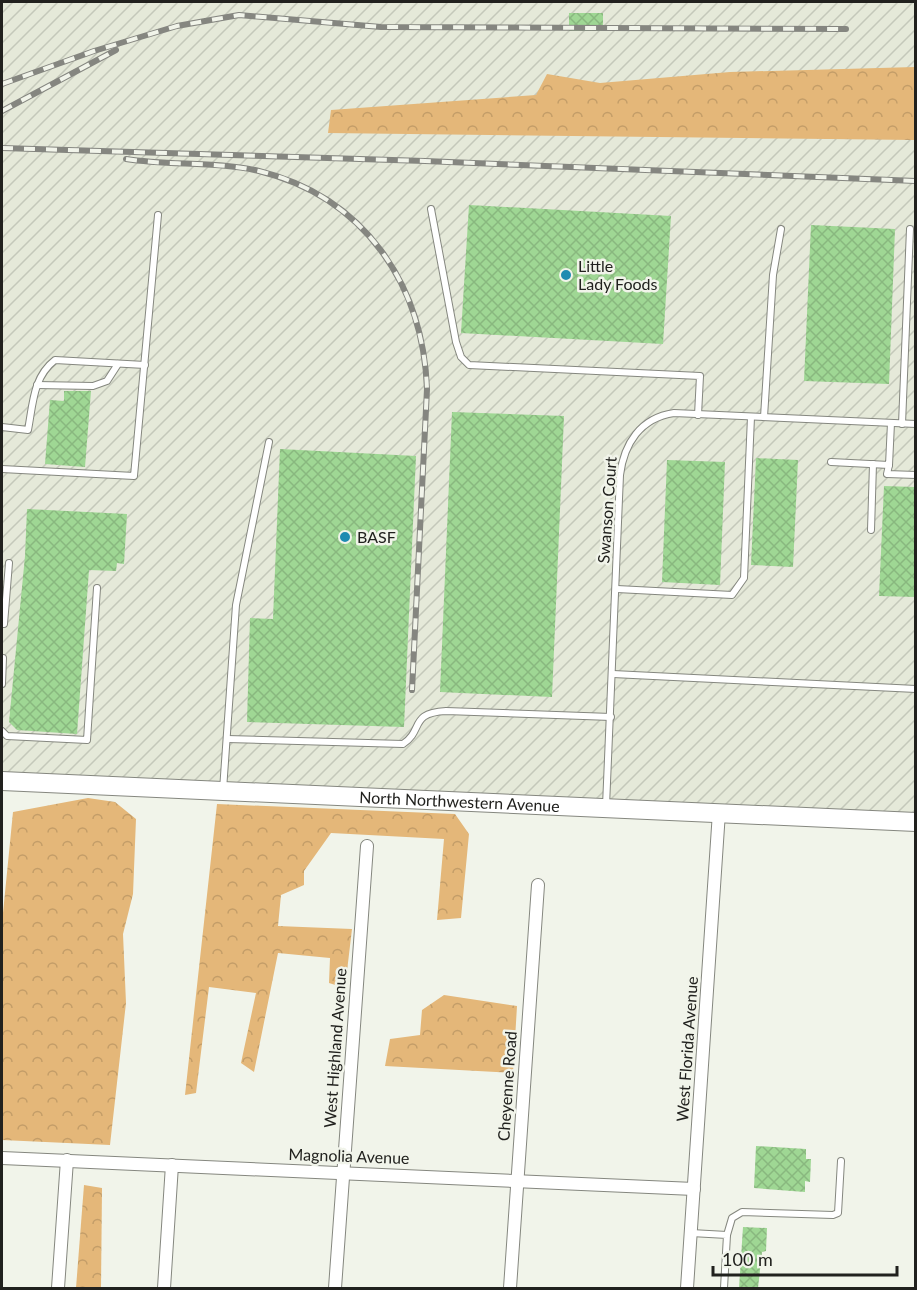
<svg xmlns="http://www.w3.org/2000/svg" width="917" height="1290" font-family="Lato,sans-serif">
	<defs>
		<pattern id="industrial-furrows" width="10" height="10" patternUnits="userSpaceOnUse" patternTransform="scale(1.5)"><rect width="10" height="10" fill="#e5e9d9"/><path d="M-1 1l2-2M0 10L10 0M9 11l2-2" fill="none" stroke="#c4c8ba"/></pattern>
		<pattern id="forest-crowns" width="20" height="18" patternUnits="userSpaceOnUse" patternTransform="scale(1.5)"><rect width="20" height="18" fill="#e4b779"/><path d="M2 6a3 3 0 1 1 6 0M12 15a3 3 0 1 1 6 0" fill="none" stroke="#c39d68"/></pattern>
		<pattern id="building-cross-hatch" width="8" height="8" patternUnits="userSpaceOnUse" patternTransform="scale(1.5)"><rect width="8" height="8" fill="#9fd794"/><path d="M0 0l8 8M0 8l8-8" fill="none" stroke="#89b87f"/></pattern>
	</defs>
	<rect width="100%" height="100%" fill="#f1f4ea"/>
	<path fill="url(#industrial-furrows)" d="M2 2H915V824L2 785Z"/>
	<g fill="url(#forest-crowns)">
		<path d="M915 67V140L328 133 331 110 536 95 547 74 600 83 730 72Z"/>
		<path d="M88 798 115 802 136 819 133 894 123 934 126 1003 110 1145 2 1140V923L13 812Z"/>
		<path d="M217 804 455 814 469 834 461 918 437 920 444 839 331 833 304 871V885L281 895 278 926 352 929 345 988 329 983 330 958 278 953 254 1072 241 1063 256 993 209 987 196 1093 185 1095Z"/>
		<path d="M444 995 517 1006 513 1073 385 1066 390 1039 420 1035 422 1010Z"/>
		<path d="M84 1185 102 1188 101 1288H76Z"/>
	</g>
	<g fill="url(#building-cross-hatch)">
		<rect x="569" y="13" width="34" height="18"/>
		<path d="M469 205 671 216 663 344 461 333Z"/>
		<path d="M811 225 895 229 889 384 804 381Z"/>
		<path d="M64 391H91L85 467 45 464 50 400 64 401Z"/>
		<path d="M452 412 564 416 552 697 440 692Z"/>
		<path d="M280 449 416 456 404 727 247 722 250 618 273 619Z"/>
		<path d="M756 458 798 460 793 567 751 565Z"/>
		<path d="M667 460 725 462 720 585 662 582Z"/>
		<path d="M884 486 915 487V597L879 596Z"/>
		<path d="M27 509 127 514 124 564 117 563 116 571 89 570 77 734 17 730 9 722 25 556Z"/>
		<path d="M756 1146 806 1149V1159H811L810 1182 805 1181V1192L754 1188Z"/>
		<path d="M743 1227 767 1228 766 1251 762 1252 758 1288H739Z"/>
	</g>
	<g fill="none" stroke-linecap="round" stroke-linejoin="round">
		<defs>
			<g id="lane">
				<path d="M431 209 456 342 461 357 469 365 700 376 698 415"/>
				<path d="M37 385 93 386 107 381 118 364"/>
				<path d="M764 417 773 275 781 229"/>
				<path d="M902 424 910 229"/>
				<path d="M2 427 28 430C33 404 33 377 55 360L145 365"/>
				<path d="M831 462 889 465 891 423"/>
				<path d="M889 465 887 474 916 475"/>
				<path d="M2 469 134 476 158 215"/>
				<path d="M871 530 873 464"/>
				<path d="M617 589 732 595 744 578 751 417"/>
				<path d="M2 624H4L9 563"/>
				<path d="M613 674 916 689"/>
				<path d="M2 684 3 658"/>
				<path d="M2 731 7 736 87 740 97 588"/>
				<path d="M227 739 403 744C424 730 409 713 446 711L611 717"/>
				<path d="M223 790 236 605 269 442"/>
				<path d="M606 806 620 475C624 444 640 418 674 413L916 424"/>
				<path d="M691 1233 727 1235 724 1288"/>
				<path d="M727 1235 732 1218 742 1212 833 1215 838 1213 841 1161"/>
			</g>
			<g id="street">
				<path d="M2 1158 694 1189"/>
				<path d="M58 1288 67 1160"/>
				<path d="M164 1288 172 1165"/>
				<path d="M335 1288 367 846"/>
				<path d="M510 1288 538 885"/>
				<path d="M687 1288 719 812"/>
			</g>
			<g id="secondary">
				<path id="s1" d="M2 781 916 822"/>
			</g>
		</defs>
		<use href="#lane" stroke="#85877f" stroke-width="8"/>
		<use href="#street" stroke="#85877f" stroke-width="14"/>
		<use href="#secondary" stroke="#85877f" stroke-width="20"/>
		<use href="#lane" stroke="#fff" stroke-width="6"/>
		<use href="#street" stroke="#fff" stroke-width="12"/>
		<use href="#secondary" stroke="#fff" stroke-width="18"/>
		<defs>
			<g id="rail">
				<path d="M2 84 94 51 177 26 239 15 381 27 846 29"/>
				<path d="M2 111 116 50"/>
				<path d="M2 148 425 161 916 181"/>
				<path d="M126 159C170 166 216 161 259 171 364 197 423 284 427 389L412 690"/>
			</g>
		</defs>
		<use href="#rail" stroke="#858680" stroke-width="6"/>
		<use href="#rail" stroke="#f1f4ea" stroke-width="4" stroke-dasharray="11" stroke-linecap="butt"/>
	</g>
	<g fill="#1e8bb1" stroke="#f1f4ea" stroke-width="2">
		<circle cx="566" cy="275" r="6"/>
		<circle cx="345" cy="537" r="6"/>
	</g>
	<g text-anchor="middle" stroke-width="5" stroke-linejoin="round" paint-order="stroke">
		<g font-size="16" fill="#21211e" stroke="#f1f4ea" text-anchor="start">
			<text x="578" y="272">Little<tspan x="578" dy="18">Lady Foods</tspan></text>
			<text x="357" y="543">BASF</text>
		</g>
		<g font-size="16" fill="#21211e" stroke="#f1f4ea">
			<text transform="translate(607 510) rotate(-86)" y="6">Swanson Court</text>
			<text dy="6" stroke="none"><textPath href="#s1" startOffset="458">North Northwestern Avenue</textPath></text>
			<text transform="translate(335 1048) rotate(-86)" y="6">West Highland Avenue</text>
			<text transform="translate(687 1049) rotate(-86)" y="6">West Florida Avenue</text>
			<text transform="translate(507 1086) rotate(-86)" y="6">Cheyenne Road</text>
			<text transform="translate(349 1156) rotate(2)" y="6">Magnolia Avenue</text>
		</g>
	</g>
	<rect width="917" height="1290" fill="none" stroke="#21211e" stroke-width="6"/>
	<path d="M713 1266v9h184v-9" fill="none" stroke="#21211e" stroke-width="3"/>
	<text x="722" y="1266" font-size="18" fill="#21211e" stroke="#f1f4ea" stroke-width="4.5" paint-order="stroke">100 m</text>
</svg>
